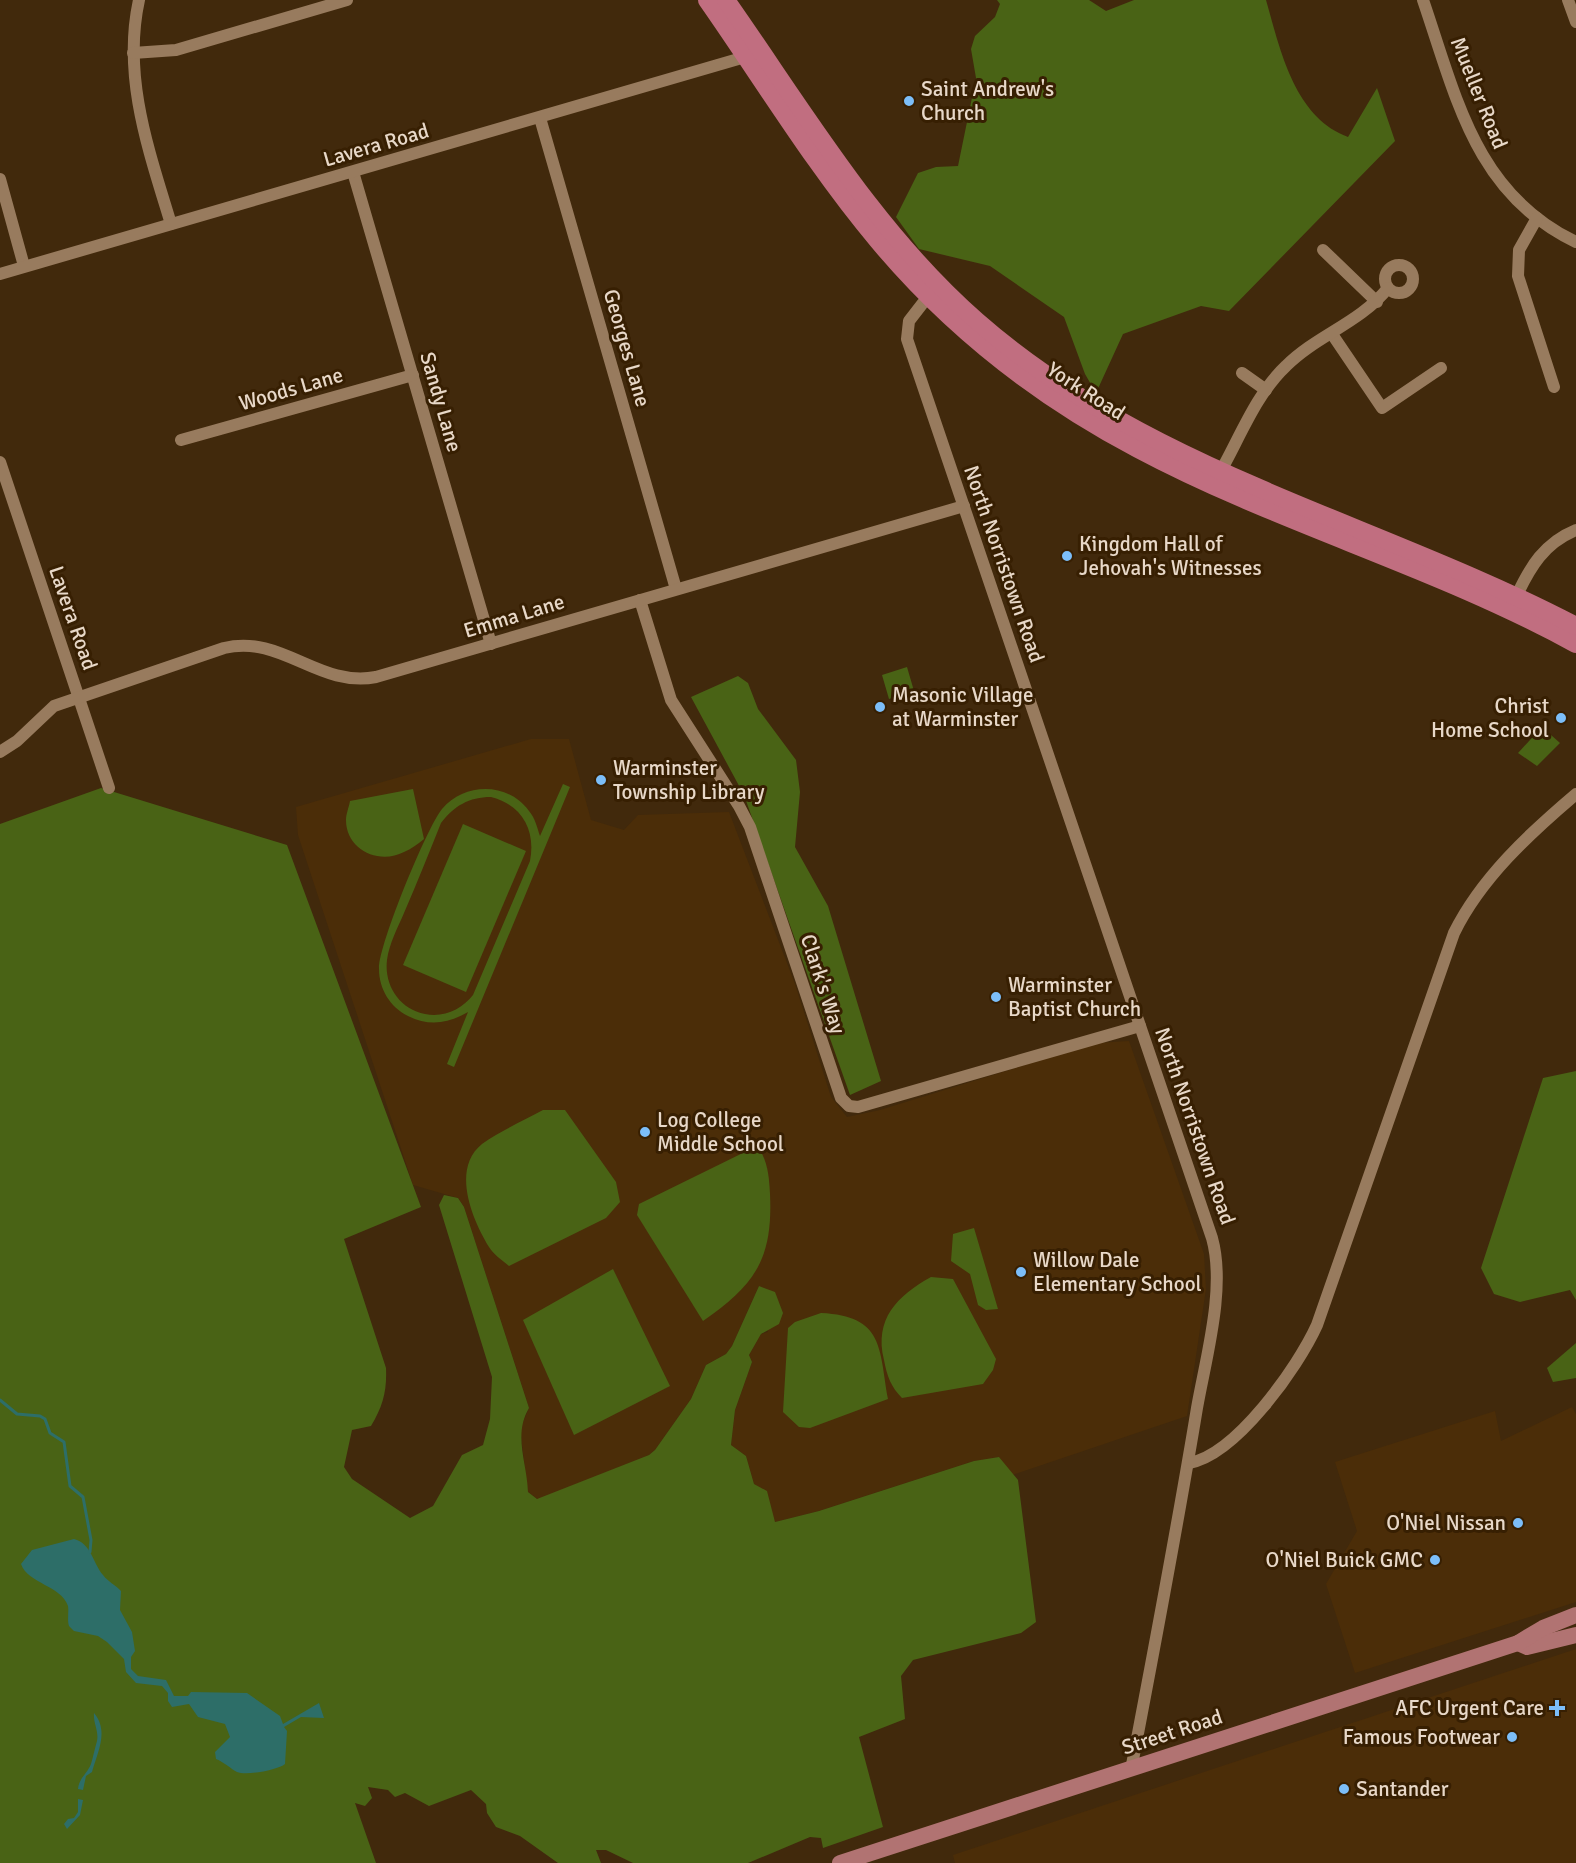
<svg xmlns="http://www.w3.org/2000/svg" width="1576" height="1863" font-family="Signika,sans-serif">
	<rect width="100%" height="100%" fill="#41290c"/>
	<g fill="#4b2d08">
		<path d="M531 739H569L591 820 624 830 638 815 729 812 795 984 831 1097 847 1117 880 1110 1096 1043 1129 1041 1204 1254 1206 1289 1187 1416 1012 1475 999 1457 974 1461 819 1511 775 1522 761 1489 754 1484 746 1456 731 1445 735 1410 752 1362 749 1355 761 1334 768 1332 759 1286 732 1346 726 1354 706 1365 691 1399 655 1450 649 1455 544 1498 537 1499 528 1492 520 1429 529 1408 464 1207 458 1198 413 1185 298 835 296 807Z"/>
		<path d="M1572 1407 1576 1414V1602L1355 1673 1326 1584 1357 1531 1335 1462 1495 1411 1501 1441Z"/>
		<path d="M1576 1649V1863H955L953 1855Z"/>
	</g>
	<g fill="#496315" fill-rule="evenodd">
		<path d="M997 0H1089L1106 11 1134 0H1266C1280 49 1294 117 1348 137L1377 88 1395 141 1229 311 1201 306 1123 334 1096 393 1085 374 1064 317 990 266 919 249 896 217 918 173 936 167 958 166 976 78 971 49 975 36 995 17 1000 4Z"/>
		<path d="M907 667 914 691 889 699 882 675Z"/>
		<path d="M738 676 748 683 758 709 796 760 800 792 795 847 828 906 881 1081 850 1095 744 795 691 697Z"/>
		<path d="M1542 727 1560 743 1537 766 1518 753Z"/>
		<path d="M563 784 570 787 454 1067 447 1064 468 1012C449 1023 430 1027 408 1016 390 1007 379 989 379 969 378 946 427 827 442 809 465 782 508 782 529 811 535 818 537 827 540 836ZM491 797C522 805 536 830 530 861L473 995C462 1009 444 1018 425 1014 399 1009 384 985 387 960 389 944 398 927 404 913 417 883 429 853 441 823 454 806 469 797 491 797Z"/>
		<path d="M101 788 287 845 421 1207 344 1239 386 1368C387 1391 383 1406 371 1426L352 1430 344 1467 352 1479 410 1518 433 1506 462 1455 483 1445 490 1419 492 1377 439 1205 444 1195 458 1198 464 1207 529 1408C513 1435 527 1462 528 1492L537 1499 649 1455 655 1450 691 1399 706 1365 726 1354 732 1346 759 1286 775 1292 783 1313 779 1324 761 1334 749 1355 752 1362 735 1410 731 1445 746 1456 754 1484 767 1491 775 1522 819 1511 974 1461 999 1457 1018 1480 1036 1622 1021 1633 913 1660 901 1676 905 1719 859 1737 883 1827 823 1848 821 1838 810 1837 748 1863H633L606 1850H596L601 1863H558L520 1836 496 1827 487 1813 486 1804 471 1790 429 1806 405 1793 395 1797 388 1790 368 1787 372 1798 365 1806 355 1803 376 1863H0V824Z"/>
		<path d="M413 789 424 839C418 844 411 849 404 852 379 865 346 850 346 820 346 814 349 807 350 801Z"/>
		<path d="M463 824 526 851 466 992 403 965Z"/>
		<path d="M1576 1071V1300L1570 1290 1520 1302 1494 1294 1481 1268 1543 1078Z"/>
		<path d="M543 1110H565L616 1182 620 1202 606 1218 509 1266C502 1260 493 1254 489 1247 472 1219 451 1169 482 1144 500 1131 523 1121 543 1110Z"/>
		<path d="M757 1146C768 1160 769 1177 770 1194 773 1259 755 1285 703 1321L637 1215 639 1204Z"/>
		<path d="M974 1228 998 1309 986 1310 978 1305 970 1274 951 1261 953 1234Z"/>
		<path d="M613 1269 670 1386 574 1435 523 1320Z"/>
		<path d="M931 1277 953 1279 996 1359 993 1370 983 1384 902 1398C891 1387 887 1376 884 1360 874 1319 897 1296 931 1277Z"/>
		<path d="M821 1313C884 1316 879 1348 888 1399L810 1428 799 1427 783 1412 788 1328 795 1322Z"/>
		<path d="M1576 1343V1378L1553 1382 1547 1368Z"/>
	</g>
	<g fill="#2d6e68">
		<path d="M74 1539C91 1543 93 1563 103 1575 108 1582 116 1585 121 1591L120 1610 132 1632 135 1651 131 1657V1669L138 1676 166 1680 174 1696H188L191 1692 247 1693 280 1716 283 1724 319 1703 324 1718 301 1717 284 1727 287 1731 285 1764C278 1770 246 1776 237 1772 231 1769 224 1762 216 1759L215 1752 230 1737 225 1724 198 1717 189 1704 172 1707 168 1701V1693L162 1686 136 1683 126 1672 124 1659 107 1642 98 1636 74 1631 69 1626C67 1620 69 1612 68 1606 61 1585 28 1584 21 1564L32 1550Z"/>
		<path d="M94 1713C109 1731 98 1751 92 1772L86 1776 83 1790 78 1789C79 1778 87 1774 91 1764 93 1757 95 1748 97 1741 99 1731 93 1723 94 1713Z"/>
		<path d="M78 1799 83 1800 80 1815 67 1829 64 1824 68 1819 74 1818 78 1812Z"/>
	</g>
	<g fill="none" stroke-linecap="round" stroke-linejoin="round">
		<path stroke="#2d6e68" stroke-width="3" d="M0 1400 17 1414 40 1416 45 1419 50 1433 64 1442 70 1486 83 1497 91 1540 90 1552"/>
		<g stroke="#987b5e" stroke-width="12">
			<path d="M139 0C122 77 149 151 171 224"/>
			<path d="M1423 0C1456 96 1475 194 1576 242"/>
			<path d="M1568 0 1576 22"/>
			<path d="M133 53 176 50 347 0"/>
			<path d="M540 118 676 589"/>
			<path d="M353 172 491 644"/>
			<path d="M0 179 24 266"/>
			<path d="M1537 218 1519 250 1518 276 1554 387"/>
			<path d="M1323 250 1377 302"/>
			<circle cx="1399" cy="279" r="14"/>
			<path d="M0 274 752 55"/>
			<path d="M933 290 909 321 907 339 1212 1238C1226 1288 1206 1357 1197 1408 1177 1529 1154 1650 1131 1770"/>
			<path d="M1332 334 1382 408 1441 368"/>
			<path d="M1242 373 1266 390"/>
			<path d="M181 440 413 375"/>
			<path d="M0 462 109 788"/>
			<path d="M1218 476C1239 440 1255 395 1286 366 1317 335 1360 323 1388 288"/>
			<path d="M1516 597C1530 567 1544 543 1576 530"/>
			<path d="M640 600 671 700 739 806 750 827 841 1098 849 1106 858 1107 1140 1026"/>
			<path d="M0 752 17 741 54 706 224 648C282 634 318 688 376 677L964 506"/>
			<path d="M1189 1463C1236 1455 1298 1367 1317 1325L1454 933C1481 878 1530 833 1576 794"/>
		</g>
		<g stroke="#b17372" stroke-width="16">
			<path d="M1518 1643 1527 1647 1576 1635"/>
			<path d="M840 1863 1518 1643 1543 1628 1576 1615"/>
		</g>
		<g stroke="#c16e80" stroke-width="18">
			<path d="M707 0C763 80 815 166 878 241 950 327 1039 397 1138 449 1279 524 1436 567 1576 644"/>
			<path d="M726 0C804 111 874 231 977 321 1149 472 1377 522 1576 626"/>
		</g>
	</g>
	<g fill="#7cbef9" stroke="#371f02" stroke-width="2">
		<circle cx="909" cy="101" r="6"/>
		<circle cx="1067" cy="556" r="6"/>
		<circle cx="880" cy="707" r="6"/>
		<circle cx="1561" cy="718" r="6"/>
		<circle cx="601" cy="780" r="6"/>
		<circle cx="996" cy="997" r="6"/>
		<circle cx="645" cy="1132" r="6"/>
		<circle cx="1021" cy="1272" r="6"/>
		<circle cx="1518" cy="1523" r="6"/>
		<circle cx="1435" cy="1560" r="6"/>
		<path d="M1554 1699h6v6h6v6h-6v6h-6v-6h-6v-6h6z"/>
		<circle cx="1512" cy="1737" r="6"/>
		<circle cx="1344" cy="1789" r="6"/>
	</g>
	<g text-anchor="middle" stroke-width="6" stroke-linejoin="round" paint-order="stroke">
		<g font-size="21" fill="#e8d8c8" stroke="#371f02" text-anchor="start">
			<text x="921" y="96">Saint Andrew's<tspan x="921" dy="24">Church</tspan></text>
			<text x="1079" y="551">Kingdom Hall of<tspan x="1079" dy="24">Jehovah's Witnesses</tspan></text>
			<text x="892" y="702">Masonic Village<tspan x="892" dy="24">at Warminster</tspan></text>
			<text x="1549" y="713" text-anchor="end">Christ<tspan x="1549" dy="24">Home School</tspan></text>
			<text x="613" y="775">Warminster<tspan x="613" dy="24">Township Library</tspan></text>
			<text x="1008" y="992">Warminster<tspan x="1008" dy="24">Baptist Church</tspan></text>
			<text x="657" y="1127">Log College<tspan x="657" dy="24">Middle School</tspan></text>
			<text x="1033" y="1267">Willow Dale<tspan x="1033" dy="24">Elementary School</tspan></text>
			<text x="1506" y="1530" text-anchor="end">O'Niel Nissan</text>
			<text x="1423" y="1567" text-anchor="end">O'Niel Buick GMC</text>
			<text x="1544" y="1715" text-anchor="end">AFC Urgent Care</text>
			<text x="1500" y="1744" text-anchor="end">Famous Footwear</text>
			<text x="1356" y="1796">Santander</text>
		</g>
		<g font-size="21" fill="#e8d8c8" stroke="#371f02">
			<text transform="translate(1479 93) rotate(68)" y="7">Mueller Road</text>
			<text transform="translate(376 145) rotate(-16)" y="7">Lavera Road</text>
			<text transform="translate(627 348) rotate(74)" y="7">Georges Lane</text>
			<text transform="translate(291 389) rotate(-16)" y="7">Woods Lane</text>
			<text transform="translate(1086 391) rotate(33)" y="7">York Road</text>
			<text transform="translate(441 402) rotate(74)" y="7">Sandy Lane</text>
			<text transform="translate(1004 564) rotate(71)" y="7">North Norristown Road</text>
			<text transform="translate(514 616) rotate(-17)" y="7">Emma Lane</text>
			<text transform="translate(73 618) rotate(71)" y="7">Lavera Road</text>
			<text transform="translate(823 984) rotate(72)" y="7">Clark's Way</text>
			<text transform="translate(1195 1126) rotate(71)" y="7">North Norristown Road</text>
			<text transform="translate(1172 1732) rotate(-18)" y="7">Street Road</text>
		</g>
	</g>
</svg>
